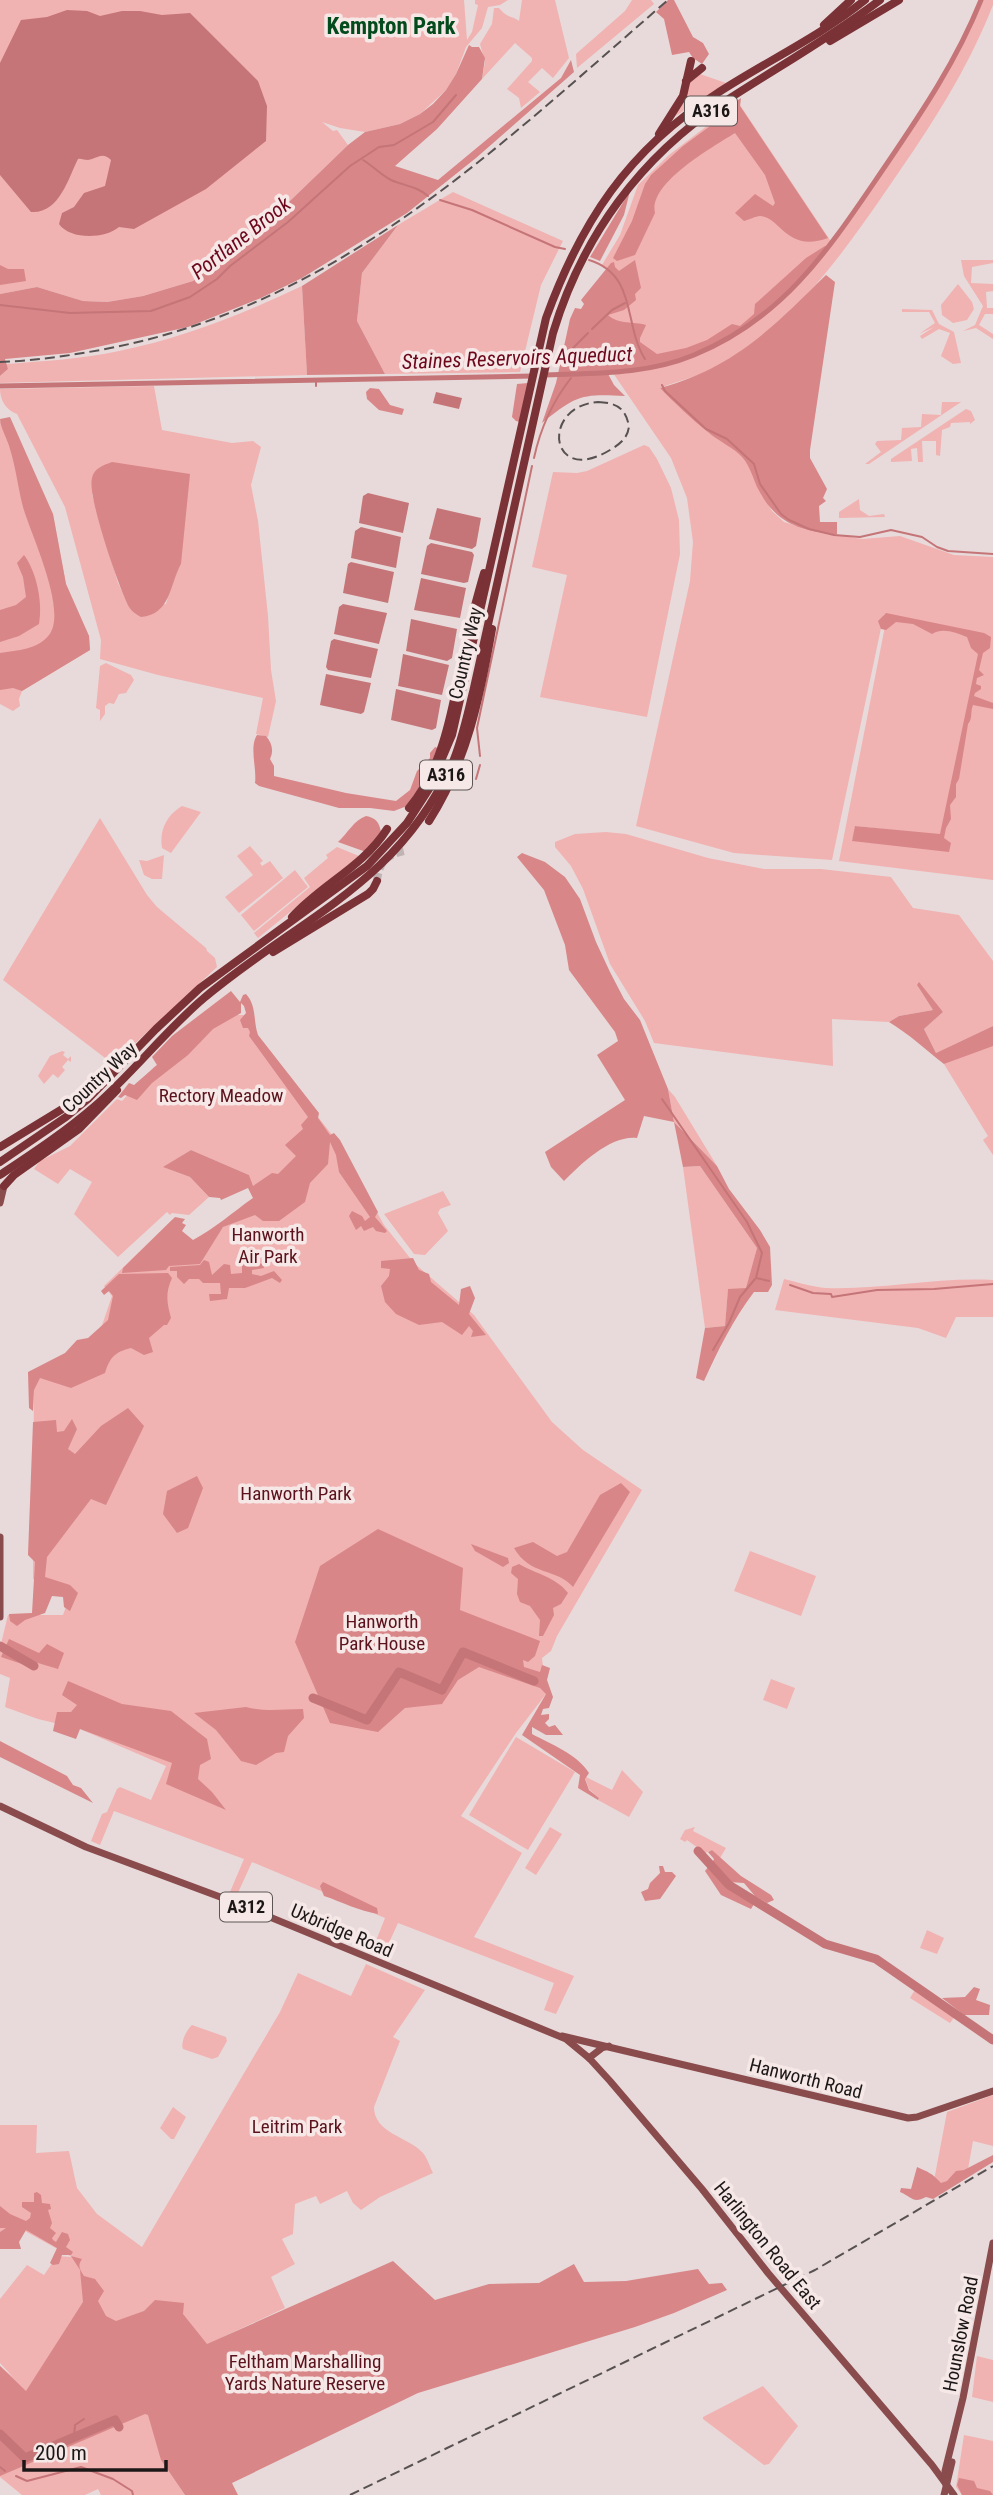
<svg xmlns="http://www.w3.org/2000/svg" width="993" height="2495" font-family="'Roboto Condensed',sans-serif">
	<rect width="100%" height="100%" fill="#e8dada"/>
	<g fill="#f1b2b2" fill-rule="evenodd">
		<path d="M0 0H464L467 40 472 32 478 5 475 4V0H508L500 5 488 7 482 28 466 47 456 74 446 90 420 114 400 124 365 132 340 128 322 122 333 131 337 130 348 145 264 226 193 281 143 296 107 302 83 301 37 287 0 294Z"/>
		<path d="M522 0H555L569 58 553 78 542 68 528 82 540 92 521 108 519 98 507 89 532 61V58L515 43 482 79 485 62 480 44 492 24 494 8H499C508 19 514 16 519 21Z"/>
		<path d="M632 0H651L654 4 577 68 576 54 625 11Z"/>
		<path d="M981 0H993V5C967 71 931 126 890 185 844 252 796 321 725 363 706 374 681 380 660 388L740 454 749 466 758 488 772 511 784 522 814 531 862 539 900 536 954 555 993 557V880L839 861 887 616 884 614 832 860 734 853 636 826 690 581 693 542 687 498 671 458 613 373 588 308 612 271 602 265 620 235 638 185 669 155 738 102 832 243 947 74ZM856 826 937 835H938L852 841Z"/>
		<path d="M700 74 726 83 674 117 690 81Z"/>
		<path d="M453 192 563 241 541 285 520 372 385 374 357 321 362 273 398 225Z"/>
		<path d="M961 260H993V263L972 267 971 283 993 284V291L986 292 987 308H993V314H985L979 325 993 334V339L976 328 963 331 975 325 983 306 964 276Z"/>
		<path d="M958 284 972 302 974 309 967 320 953 323 942 315 941 305Z"/>
		<path d="M302 286 307 375 0 383V376L8 369 6 364C44 361 82 359 119 351 183 338 243 314 302 286Z"/>
		<path d="M902 309 932 310 939 324 954 332 961 363 953 364 941 356 950 333 939 329 922 339 920 336 934 327 919 334 935 323 929 312H902Z"/>
		<path d="M154 386 162 430 232 443 253 441 261 447 251 485 258 521 268 616 271 670 276 701 268 737 256 734 263 698 158 675 100 659 101 640 65 507 17 414C6 410 0 400 0 389ZM92 494 181 564 174 578 166 604 131 610 118 583Z"/>
		<path d="M942 402H961L869 464H865L881 452 875 444 877 441 901 440 902 428 921 427 922 414 941 415Z"/>
		<path d="M966 409 971 411 975 420 970 424V422L951 423 950 427 942 430 940 456 936 455V441H922L923 462H918L917 448 911 449 912 461 891 462V459Z"/>
		<path d="M0 421 53 514 66 584 89 636 90 650 22 691 19 699 20 706 13 711 0 704Z"/>
		<path d="M644 445 649 447 657 459 671 488 679 520 680 554 647 717 540 697 567 575 532 567 553 472 577 473 587 471Z"/>
		<path d="M859 499 860 510 869 516 884 514 885 517 839 518V512Z"/>
		<path d="M106 663 131 675 134 680 126 693 119 694 114 704 109 703 105 706V714L100 721V710L96 708 100 666Z"/>
		<path d="M182 806 201 812 171 853 162 848C159 830 167 815 182 806Z"/>
		<path d="M100 818 147 895 157 907 206 948 207 951 215 958 217 967 113 1064 3 980Z"/>
		<path d="M606 832 626 834 708 858 764 869H821L891 877 913 908 959 915 993 961V1026L936 1053 924 1029 943 1012 917 985 933 1010 899 1016 889 1022 832 1019 833 1066 654 1043 645 1021 610 964 583 889 571 866 555 847V842L575 834Z"/>
		<path d="M250 846 263 861 260 863 262 866 270 861 283 878 239 913 225 897 253 875 237 856Z"/>
		<path d="M337 847 359 856 258 938 254 933 310 887 304 878 328 858 326 855Z"/>
		<path d="M164 855 162 879H152L144 875 139 860 147 861Z"/>
		<path d="M295 870 308 887 254 931 241 915Z"/>
		<path d="M233 1015H245L253 1034 340 1145 384 1225 414 1263 474 1315 552 1422 583 1450 642 1490 557 1636 551 1651 542 1658 546 1694 516 1733 461 1816 522 1853 474 1937 574 1976 556 2014 544 2010 554 1983 398 1923 383 1956 372 1951 385 1918 252 1862 237 1895 230 1892 244 1859 114 1811 100 1845 91 1841 102 1814 107 1812 117 1789 120 1787 151 1800 166 1766 80 1729 38 1719 5 1707 10 1678 0 1674V1648L8 1615H63L70 1596 33 1579 34 1370 95 1346 112 1296 104 1286 172 1220 181 1237 203 1245 255 1199 249 1175 191 1150 164 1167 190 1177 209 1197 189 1215 172 1213 170 1215 167 1212 118 1257 74 1214 92 1182 70 1169 58 1184 34 1169 40 1161 70 1146 117 1099 122 1101 154 1067 197 1035Z"/>
		<path d="M992 1044 993 1046V1155L983 1140 988 1136 944 1064Z"/>
		<path d="M62 1051 65 1052 63 1055 68 1059 71 1056V1062L68 1060 62 1067 65 1070 58 1078 53 1074 44 1084 38 1076 50 1056Z"/>
		<path d="M668 1089 675 1097 717 1166 674 1122Z"/>
		<path d="M700 1166 757 1248 746 1289 728 1290 725 1326 705 1328 683 1167Z"/>
		<path d="M443 1191 451 1205 440 1209 438 1213 448 1231 425 1255 414 1254 384 1214Z"/>
		<path d="M784 1279C797 1282 812 1287 826 1288 882 1290 937 1277 993 1280V1317H956L946 1338 918 1328 775 1310Z"/>
		<path d="M750 1551 816 1576 801 1616 734 1591Z"/>
		<path d="M771 1679 795 1688 787 1709 763 1700Z"/>
		<path d="M516 1737 575 1772 528 1850 469 1815Z"/>
		<path d="M622 1770 643 1792 629 1817 598 1800 599 1798 589 1789 585 1778 586 1777 612 1790Z"/>
		<path d="M550 1827 562 1834 536 1875 525 1868Z"/>
		<path d="M695 1827 693 1831 726 1848 720 1858 712 1850 705 1853 687 1840 685 1842 680 1839 685 1830Z"/>
		<path d="M927 1930 944 1938 937 1954 920 1948Z"/>
		<path d="M366 1964 425 1990 393 2037 400 2041 374 2107C374 2133 408 2137 422 2152 427 2157 430 2167 433 2173L380 2197 361 2210 353 2203 347 2191 320 2204 316 2196 295 2204 293 2234 282 2239 295 2264 271 2277 285 2308 208 2344 161 2460 185 2495H101L98 2489 85 2495H22L0 2477V2366L13 2377 0 2363V2299L27 2265 44 2275 57 2256 72 2257 25 2231 0 2232V2125H37L36 2153 69 2151 77 2188 97 2214 142 2247 280 2012 298 1973 351 1996Z"/>
		<path d="M916 1988 956 2015 950 2023 910 1998Z"/>
		<path d="M192 2025 226 2037 227 2041 218 2057 212 2059 183 2049C180 2043 187 2029 192 2025Z"/>
		<path d="M993 2095V2146L973 2141 968 2169 932 2191 947 2112Z"/>
		<path d="M173 2107 186 2117 174 2139H171L160 2128Z"/>
		<path d="M977 2356 993 2360V2402L972 2397Z"/>
		<path d="M763 2386 798 2426 769 2464 764 2465 703 2419V2417Z"/>
		<path d="M964 2435 993 2441V2495H962L956 2487Z"/>
	</g>
	<g fill="#d88688">
		<path d="M668 0H674L693 37 703 43 709 54 702 64 693 58 689 52 672 55 664 19 656 12Z"/>
		<path d="M469 45 472 47H479L485 58 482 79 437 129 395 166 438 180 561 78 571 60 574 72 476 158 407 213 302 278 261 298 188 327 70 353 5 359 8 369 0 376V294L37 287 83 301 107 302 143 296 193 281 264 226 348 145 365 132 400 124 420 114 433 104 446 90 456 74Z"/>
		<path d="M741 98 740 106 828 238C786 253 781 217 760 216 756 216 748 220 744 221L735 213 755 194 773 206 775 203 765 175 735 133C713 147 648 183 655 213L635 255 617 261 613 258 632 221 645 184 651 175 683 146 736 107 734 103Z"/>
		<path d="M630 191 624 215 600 261 590 257Z"/>
		<path d="M398 225 362 273 357 321 385 374 307 375 302 286Z"/>
		<path d="M825 246 828 248C790 295 721 357 660 367 642 370 626 370 607 372L614 385 625 396C581 394 577 395 542 423L556 383 570 319 575 308 581 309 584 304 581 300 611 263 614 262 615 267 619 271 635 260 641 288 635 294 636 300 624 310 608 315C619 325 633 321 646 325L640 338V342L657 354 686 348 707 340 732 324 740 326 754 314 755 304 806 258Z"/>
		<path d="M0 265 8 269H24L26 281 0 285Z"/>
		<path d="M826 275 835 282 810 450V458L827 489 823 498 826 501 819 506 820 522H837V534L835 535C797 529 776 524 757 487 752 475 749 463 739 454 730 446 717 440 708 432 691 419 675 403 660 388 735 367 772 328 826 275Z"/>
		<path d="M528 383 520 422 516 421 512 417 517 384Z"/>
		<path d="M370 388 379 389 390 405 404 409 402 415 379 410 367 399 366 392Z"/>
		<path d="M10 417 53 514 66 584 89 636 90 650 22 691 13 688 0 690V653C18 650 37 650 49 635 68 611 31 535 23 507 18 488 16 468 10 449 8 440 0 427 0 419Z"/>
		<path d="M112 462 190 474 181 564C169 586 171 614 141 617 136 614 132 612 129 607 119 588 87 496 92 478 94 468 104 465 112 462Z"/>
		<path d="M24 555C37 572 43 604 39 624L19 636 0 642V610L16 605 26 597 23 577 17 563Z"/>
		<path d="M886 613 984 633 991 637 990 648 983 653 979 670 984 675 977 678 976 684 981 686V689L975 693 974 696 993 703V709L973 705C970 712 973 718 968 724L959 779 956 784V797L950 805 951 819 946 828 944 838 951 843 949 852 852 841 855 826 940 834 978 654 971 648 967 637C956 633 943 627 932 634L913 624 896 622 886 630 881 629 878 621Z"/>
		<path d="M257 735 266 736C272 743 274 751 270 759L274 766V776L346 793 396 801 410 790 417 771 430 758V753L435 747 438 748 422 783 407 806 394 811 370 808H339L259 786 255 783C257 768 249 747 257 735Z"/>
		<path d="M366 816C376 818 379 822 381 832L366 852 338 842C348 833 354 820 366 816Z"/>
		<path d="M522 853 545 862 565 877 580 899 596 942 610 972 624 999 640 1020 668 1089 674 1122 717 1166 729 1189 760 1230 770 1247 772 1285 768 1292H754C733 1320 718 1350 704 1381L696 1378 705 1328 725 1326 728 1289 746 1288 757 1248 700 1166 683 1167 674 1122 644 1116 637 1138C611 1135 582 1163 564 1181L551 1167 545 1152 625 1100 597 1055 618 1041 615 1032 569 970 565 945 544 890 517 857Z"/>
		<path d="M919 982 943 1012 924 1029 936 1053 993 1026V1046L944 1064C926 1050 909 1034 889 1022L899 1016 933 1010 917 985Z"/>
		<path d="M231 991 240 1002 243 995 246 994C257 1006 253 1021 258 1035L319 1113 318 1118 330 1135 334 1133 340 1140 378 1212 375 1217 387 1231 385 1233 376 1231 373 1227 364 1231 361 1226 356 1230 349 1216 352 1211 362 1216 365 1221 370 1217 339 1172 336 1155 330 1142 328 1164 310 1183 305 1202 279 1221H263L255 1215 223 1227 200 1264 169 1266 166 1270 122 1273 123 1268 175 1217 185 1219 182 1223 186 1225 182 1231 193 1240C214 1229 233 1212 253 1198L248 1188 221 1200 220 1198 209 1197 190 1177 163 1167 191 1150 249 1175 253 1186 272 1173 278 1174 296 1156 285 1145 303 1129 301 1125 308 1117 249 1036 250 1032 248 1028H243L240 1020 246 1013 244 1006 241 1003V1013L213 1029 188 1055 152 1083 137 1100 125 1095 121 1098 118 1097 129 1083 134 1085 157 1065 152 1057 172 1036Z"/>
		<path d="M413 1258 419 1270 429 1274 431 1282 459 1305 461 1289 470 1286 475 1298 469 1314 486 1335 471 1337 473 1331 469 1326 462 1335 442 1322 419 1325 396 1314 385 1302 381 1286 389 1276 390 1269 381 1268V1261Z"/>
		<path d="M204 1260 209 1262 212 1275 224 1264 230 1265 231 1274 242 1273V1263L252 1262 263 1264 264 1268 252 1270V1274L261 1276 274 1271 282 1280 280 1283 272 1278 245 1288H229L227 1299 210 1301 209 1294H221L220 1283H203L199 1279H189L184 1284 177 1277V1271H170V1267L200 1265Z"/>
		<path d="M168 1273 172 1278C165 1293 167 1303 171 1318L167 1325H164L149 1338 153 1352 144 1355 131 1348C115 1352 110 1357 105 1373L71 1388 40 1378 34 1390 33 1411 29 1408 28 1372 65 1353 77 1340 88 1338 108 1320 113 1296 109 1291 104 1295 101 1291 119 1274Z"/>
		<path d="M128 1408 144 1426 106 1505 91 1499 47 1557 45 1577 70 1585 78 1593 70 1611 64 1607 63 1597 52 1596 45 1613 25 1620 17 1626 10 1621 9 1614 32 1613 35 1562 28 1555 33 1422 56 1420 57 1432 64 1431 72 1419 77 1429 68 1449 75 1454 101 1426Z"/>
		<path d="M197 1476 203 1488 188 1528 177 1533 163 1514 167 1491Z"/>
		<path d="M621 1483 630 1492 573 1587C557 1568 530 1576 514 1548L533 1542 557 1556 567 1552 600 1495Z"/>
		<path d="M378 1529 463 1568 460 1610 540 1641 535 1656 528 1662 523 1660 524 1667 540 1672 542 1665 550 1668 547 1680 553 1697 549 1708 543 1709 541 1715 549 1714V1719L545 1723 549 1727 555 1725 563 1735H546L532 1727V1734C551 1744 577 1754 589 1773L585 1779 589 1790 599 1798 598 1800 578 1788 580 1775 522 1735 546 1694 540 1688 479 1667 458 1680 442 1704 405 1708 378 1732 330 1723 295 1642 320 1566Z"/>
		<path d="M471 1544 508 1558 509 1563 503 1567 475 1551Z"/>
		<path d="M519 1564C536 1574 556 1577 568 1593L561 1604 553 1608 554 1615 543 1636H539L540 1620 530 1606 520 1602 517 1594 518 1579 511 1573 512 1567Z"/>
		<path d="M9 1639 39 1653 47 1644 64 1653 58 1669 28 1660 25 1665 1 1657Z"/>
		<path d="M68 1681 122 1704 171 1711 207 1739 211 1759 200 1765 198 1779 212 1792 226 1810 166 1784 172 1763 80 1729 76 1739 53 1731 57 1712H71L77 1705 62 1695Z"/>
		<path d="M246 1707C265 1712 283 1709 303 1709L304 1718 288 1736 284 1752 276 1753 256 1765 241 1761 216 1730 194 1713Z"/>
		<path d="M0 1741 67 1776 73 1785 81 1788 93 1803 0 1757Z"/>
		<path d="M712 1850 741 1876 771 1895 774 1900 767 1903 755 1896 744 1883 729 1882 712 1863 714 1859 708 1852Z"/>
		<path d="M659 1866H663L665 1872H672L676 1876 660 1899 645 1901 641 1892 648 1889 650 1883 660 1873Z"/>
		<path d="M709 1866 729 1887 754 1904 751 1909 721 1895 705 1871Z"/>
		<path d="M323 1882 377 1908 378 1914C359 1911 342 1902 324 1896L320 1886Z"/>
		<path d="M974 1987 980 1989 976 2000 990 2005 989 2015H964L942 1998 965 1997Z"/>
		<path d="M993 2155V2162L933 2199 926 2197C913 2204 912 2197 900 2192L901 2188 911 2189 917 2167C928 2172 932 2173 941 2183L947 2181 956 2171 964 2170Z"/>
		<path d="M37 2192 41 2195 42 2203 50 2204 51 2209 48 2210 52 2223 50 2228 56 2233 52 2238 53 2240 56 2242 62 2232 68 2234 70 2240 66 2247 73 2252 71 2255H62L59 2264 53 2265 50 2263 57 2248 26 2230 19 2242 21 2249H0V2232L6 2228H0V2206L10 2214 26 2221 30 2218 31 2213 22 2207V2202H34V2193Z"/>
		<path d="M71 2256 82 2259C77 2266 80 2270 84 2276L95 2279 104 2291 98 2301 106 2316 116 2321 144 2311 155 2300 184 2303 183 2314 207 2344 393 2261 435 2300 489 2284 539 2283 574 2264 584 2282 626 2281 698 2269 709 2284 722 2283 727 2290 674 2313 635 2327 418 2393 232 2483 238 2495H185L161 2460 148 2415 145 2414 0 2476V2366L26 2391 83 2302 80 2270Z"/>
		<path d="M959 2478 974 2481 977 2488 990 2491 993 2495H962L957 2485Z"/>
	</g>
	<g fill="#c57577">
		<path d="M67 10 87 11 100 16 122 11H140L162 15 190 13 258 81 267 106 266 141 206 189 134 229 119 227C105 239 70 240 59 224L62 213 74 207 84 193 105 186 111 160C102 151 97 159 88 160 84 160 81 158 78 159 68 179 59 214 31 212L0 175V63L21 20 47 17Z"/>
		<path d="M436 392 462 398 459 409 433 403Z"/>
		<path d="M368 493 409 503 403 533 359 523 363 496Z"/>
		<path d="M437 508 481 518 476 546 472 549 429 539Z"/>
		<path d="M361 527 401 537 396 568 351 558 355 531Z"/>
		<path d="M431 543 472 552 474 555 468 582 464 583 421 574 427 546Z"/>
		<path d="M351 562 394 572 388 603 343 593 348 564Z"/>
		<path d="M421 578 466 588 460 618 414 610Z"/>
		<path d="M343 604 387 613 379 644 334 634 339 607Z"/>
		<path d="M411 619 457 629 452 658 447 661 406 651Z"/>
		<path d="M334 639 378 649 371 678 328 670 326 667 331 641Z"/>
		<path d="M403 654 449 665 442 695 398 686Z"/>
		<path d="M326 674 371 683 364 712 361 714 320 705Z"/>
		<path d="M396 689 441 700 436 728 432 730 391 720Z"/>
	</g>
	<g fill="none" stroke-linecap="round" stroke-linejoin="round">
		<g stroke="#c57577" stroke-width="2">
			<path d="M363 160C373 166 381 175 391 180 404 186 417 186 428 196"/>
			<path d="M440 200 472 210 555 247 565 249"/>
			<path d="M589 260C638 275 623 325 645 359"/>
			<path d="M0 305 70 313 151 311 190 297 217 279 230 266 288 222 350 166 379 147 394 145 433 122 456 95"/>
			<path d="M592 329 612 310 625 303"/>
			<path d="M574 370 573 348 588 333"/>
			<path d="M316 380V386"/>
			<path d="M662 385 665 391 706 429 727 439 754 464 760 484 781 514 789 520 809 529 834 535 860 537 891 530 922 537 937 547 948 551 993 554"/>
			<path d="M534 458C540 430 553 401 571 378"/>
			<path d="M480 756 477 728 532 466"/>
			<path d="M476 779 480 765"/>
			<path d="M662 1099 747 1222 762 1253 756 1278 769 1281"/>
			<path d="M790 1285 813 1293 831 1294 832 1297 877 1290 934 1289 993 1284"/>
			<path d="M713 1350 729 1323 740 1297 755 1279"/>
			<path d="M74 2437 75 2425 84 2419"/>
			<path d="M0 2467 5 2471"/>
			<path d="M16 2476 27 2481 81 2467 113 2479 132 2491 133 2495"/>
		</g>
		<g stroke="#c57577" stroke-width="5">
			<path d="M543 375C594 373 646 375 694 355 787 317 832 244 886 165 922 112 957 60 981 0"/>
			<path d="M0 386 533 376"/>
		</g>
		<g stroke="#c57577" stroke-width="9">
			<path d="M0 1646 34 1666"/>
			<path d="M313 1698 367 1720 399 1672 442 1690 463 1652 534 1681"/>
			<path d="M698 1851 729 1885 825 1944 876 1959 993 2040"/>
			<path d="M0 2434 25 2458 115 2420 119 2427"/>
		</g>
		<path stroke="#bfb3b3" stroke-width="8" stroke-dasharray="8 4" stroke-linecap="butt" d="M377 881C379 862 386 855 404 851"/>
		<g stroke="#8a4b4d" stroke-width="7">
			<path d="M0 1203 4 1186"/>
			<path d="M0 1537V1617"/>
			<path d="M0 1806 86 1847 231 1901 566 2039 589 2058 610 2081 702 2189 768 2273 932 2465 954 2495"/>
			<path d="M562 2036 908 2118 917 2117 993 2091"/>
			<path d="M589 2058 602 2048 609 2046"/>
			<path d="M946 2484 945 2471 963 2398 993 2243"/>
			<path d="M944 2495 952 2462"/>
		</g>
		<g stroke="#7a3236" stroke-width="8">
			<path d="M824 25 851 0"/>
			<path d="M830 41 899 0"/>
			<path d="M686 81 702 68"/>
			<path d="M659 134 683 96 691 61"/>
			<path d="M409 808C446 764 453 701 465 647 470 622 477 598 484 573"/>
			<path d="M429 821C467 762 480 697 492 629"/>
			<path d="M292 917C322 884 363 867 387 829"/>
			<path d="M273 952 368 894 373 889 377 881"/>
			<path d="M0 1147 64 1108 114 1066"/>
			<path d="M0 1162 66 1117 88 1099 156 1029 200 988 367 866 407 823 429 789 452 735 546 318C581 222 628 150 716 94 765 62 819 37 865 0"/>
			<path d="M0 1175C33 1153 65 1132 95 1106 133 1073 165 1031 204 998 299 918 397 885 452 764 462 741 467 716 473 692L553 333C582 237 640 157 724 102 776 68 830 38 880 0"/>
			<path d="M4 1186 14 1175 79 1129 117 1090"/>
		</g>
		<g stroke="#585151" stroke-width="2" stroke-dasharray="10 5" stroke-linecap="butt">
			<path d="M0 362C33 361 67 356 100 350 336 307 493 151 668 0"/>
			<path d="M598 402C616 403 625 407 629 426 628 438 620 444 610 450 549 487 540 406 598 402Z"/>
			<path d="M350 2495 815 2270 993 2166"/>
		</g>
	</g>
	<g text-anchor="middle" stroke-width="7" stroke-linejoin="round" paint-order="stroke">
		<g fill="#f6e8e7" stroke="#5d5655" stroke-width="2">
			<rect x="685" y="96.5" width="52" height="29" rx="5"/>
			<rect x="420" y="760.5" width="52" height="29" rx="5"/>
			<rect x="220" y="1892.5" width="52" height="29" rx="5"/>
		</g>
		<g font-size="18" font-weight="bold" fill="#1c1717">
			<text x="711" y="117">A316</text>
			<text x="446" y="781">A316</text>
			<text x="246" y="1913">A312</text>
		</g>
		<g font-size="19" fill="#1c1717" stroke="#f6e8e7">
			<text transform="translate(465 653) rotate(-77)" y="7">Country Way</text>
			<text transform="translate(99 1077) rotate(-43)" y="7">Country Way</text>
			<text transform="translate(342 1930) rotate(23)" y="7">Uxbridge Road</text>
			<text transform="translate(806 2078) rotate(14)" y="7">Hanworth Road</text>
			<text transform="translate(768 2245) rotate(51)" y="7">Harlington Road East</text>
			<text transform="translate(960 2334) rotate(-79)" y="7">Hounslow Road</text>
		</g>
		<g font-size="19" fill="#5b121c" stroke="#f6e8e7">
			<text x="221" y="1102">Rectory Meadow</text>
			<text x="268" y="1241">Hanworth<tspan x="268" dy="22">Air Park</tspan></text>
			<text x="296" y="1500">Hanworth Park</text>
			<text x="382" y="1628">Hanworth<tspan x="382" dy="22">Park House</tspan></text>
			<text x="297" y="2133">Leitrim Park</text>
			<text x="305" y="2368">Feltham Marshalling<tspan x="305" dy="22">Yards Nature Reserve</tspan></text>
		</g>
		<g font-size="21" font-style="italic" fill="#6c071c" stroke="#f6e8e7">
			<text transform="translate(241 238) rotate(-38)" y="7">Portlane Brook</text>
			<text transform="translate(517 358) rotate(-2)" y="7">Staines Reservoirs Aqueduct</text>
		</g>
		<g font-size="23" font-weight="bold" fill="#034a1c" stroke="#f6e8e7">
			<text x="391" y="34">Kempton Park</text>
		</g>
	</g>
	<path d="M24 2460v10h142v-10" fill="none" stroke="#1c1717" stroke-width="3.5"/>
	<text x="35" y="2460" font-size="21" fill="#1c1717" stroke="#f6e8e7" stroke-width="5" paint-order="stroke">200 m</text>
</svg>
